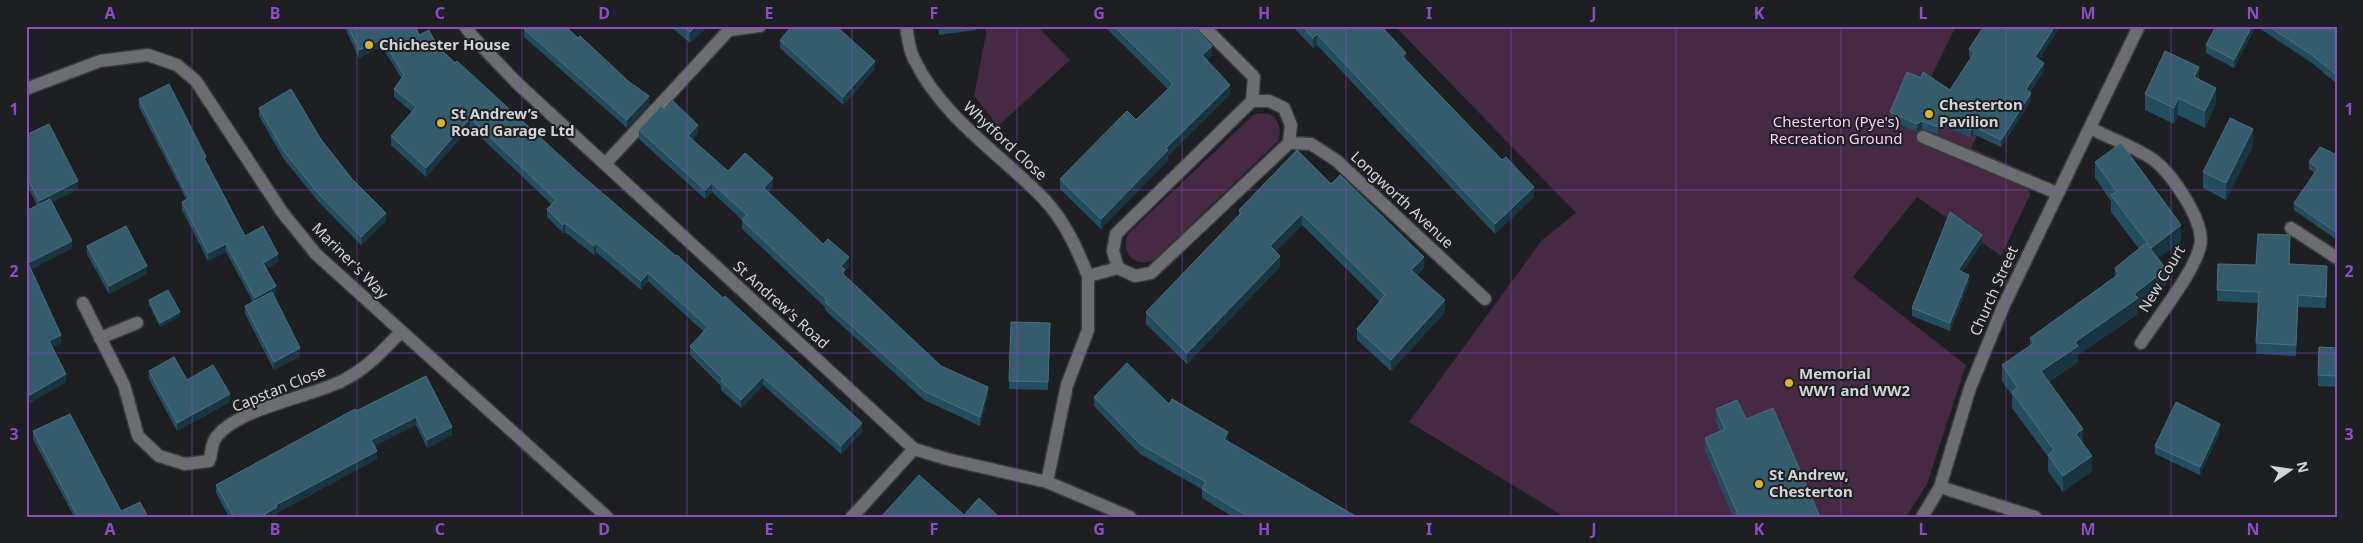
<svg xmlns="http://www.w3.org/2000/svg" width="2363" height="543" font-family="'Noto Sans',sans-serif">
	<rect width="100%" height="100%" fill="#1e1f23"/>
	<g fill="#462942">
		<path d="M985 26H1037L1070 60 998 126 974 96 986 34Z"/>
		<path d="M1395 26H1956L1931 77 1987 115 1971 148 2032 174 2027 185 2030 195 2001 256 1917 197 1853 277 1966 365 1927 484 1906 517H1565L1409 422 1542 240 1576 213Z"/>
		<path d="M1257 113 1270 114C1279 121 1282 129 1278 141L1154 260C1135 269 1118 251 1129 233L1253 115Z"/>
	</g>
	<g fill="none" stroke-linecap="round" stroke-linejoin="round">
		<defs>
			<g id="lane">
				<path d="M1923 137 2057 193"/>
				<path d="M605 164 729 30 760 26"/>
				<path d="M2291 228 2337 258"/>
			</g>
			<g id="street">
				<path d="M465 26 473 37 517 83 914 449 947 459 1047 482 1130 517"/>
				<path d="M906 26C908 37 909 50 914 59 942 117 999 153 1043 198 1064 220 1077 248 1088 276"/>
				<path d="M1203 26 1254 77 1252 101H1269L1284 108 1291 125 1289 143 1311 144 1337 161 1485 299"/>
				<path d="M26 89 100 61 148 55 177 65 196 81 282 212 316 254 607 517"/>
				<path d="M2090 128C2107 137 2142 150 2155 161 2172 174 2206 223 2200 246 2194 273 2157 318 2141 343"/>
				<path d="M1118 268 1113 251 1116 234 1252 101"/>
				<path d="M83 303 124 385 138 436 159 456 185 464 209 461C212 454 211 445 215 439 234 409 310 397 342 381 369 367 380 353 401 332"/>
				<path d="M100 338 137 323"/>
				<path d="M1047 482 1067 385 1088 330V276L1118 268 1135 276 1151 273 1289 143"/>
				<path d="M1940 487 2035 517"/>
				<path d="M852 517 914 449"/>
				<path d="M1922 517 1940 487 1970 388 2003 307 2139 26"/>
			</g>
		</defs>
		<use href="#lane" stroke="#393a3c" stroke-width="15"/>
		<use href="#street" stroke="#393a3c" stroke-width="15"/>
		<use href="#lane" stroke="#6b6d71" stroke-width="12"/>
		<use href="#street" stroke="#6b6d71" stroke-width="12"/>
	</g>
	<g fill="#224e60">
		<path d="M344 26H415L419 35 437 46 862 432 841 454 763 385 741 408 721 390V386L690 355V346L704 332 648 281 641 290 596 252 594 255 565 232 563 233 547 217V209L551 204 470 127 426 177 391 145V136L412 112 394 97V89L402 79 382 47 359 58Z"/>
		<path d="M670 26H708L690 43Z"/>
		<path d="M938 26H976V30L939 35Z"/>
		<path d="M1104 26H1193L1212 55 1207 60 1230 94 1168 156V160L1101 229 1060 189V179L1136 120 1168 89Z"/>
		<path d="M1292 26H1376L1406 60 1502 160 1534 197 1495 234 1317 45 1313 48Z"/>
		<path d="M1980 26H2060L2039 59 2044 71 2030 92 2031 101 2001 147 1973 134 1971 138 1942 125 1938 134 1922 129 1917 132 1890 120V112L1950 90 1971 58 1969 57V49L1983 28Z"/>
		<path d="M2255 26V28L2234 68 2206 53V45Z"/>
		<path d="M2259 26H2337V84L2312 63 2259 28Z"/>
		<path d="M524 29 649 104 627 128 524 37Z"/>
		<path d="M780 40 875 69 843 105 780 48Z"/>
		<path d="M2199 79 2216 104 2205 128 2178 115 2174 124 2145 110V94Z"/>
		<path d="M139 99 206 163 245 236 278 262 266 269 276 294 273 295 300 356 274 370 245 314V306L253 302 226 252 208 261 182 210V202L186 199 139 107Z"/>
		<path d="M259 108 320 138 386 221 361 245 317 200 283 158 259 116Z"/>
		<path d="M639 130 698 133 692 140 728 171 773 187 768 192 823 244 849 266 845 271V276L941 366 988 396 980 426 924 400 825 310V307L742 229V220L712 192 705 199 639 139Z"/>
		<path d="M26 135 78 189 52 202 72 248 30 270 61 343 52 347 66 382 28 404 26 401V211L37 205 26 183Z"/>
		<path d="M2253 145 2226 200 2203 188V172Z"/>
		<path d="M2337 155V240L2294 210V203L2315 173 2309 169V162Z"/>
		<path d="M2095 162 2181 241 2158 258 2166 285 2138 306V314L2078 355V362L2049 382 2083 443 2092 471 2063 492 2048 471V457L2012 408V395L2002 381V365L2030 346V338L2115 277V268L2139 249 2111 212V201L2095 178Z"/>
		<path d="M1331 184 1424 268 1417 275 1445 312 1391 371 1357 340V329L1380 302 1302 225 1276 251 1280 267 1187 364 1146 324V312L1239 215V210Z"/>
		<path d="M1982 243 1962 272 1969 283 1950 331 1912 316V308Z"/>
		<path d="M87 246 147 274 109 294 87 254Z"/>
		<path d="M2290 247 2289 264 2327 277 2326 308 2298 307 2296 356 2256 354 2258 303 2217 301V290L2256 265Z"/>
		<path d="M149 300 180 316 160 327 149 305Z"/>
		<path d="M1050 331 1048 390 1009 389V381Z"/>
		<path d="M2337 348V387L2318 386V375Z"/>
		<path d="M149 371 187 380 230 402 177 431 149 379Z"/>
		<path d="M426 376 452 435 427 448 416 425 374 446 377 459 277 513V515L275 517H229L216 493V485L356 411Z"/>
		<path d="M1094 397 1169 404 1228 441 1357 517H1233L1202 498V489L1140 454 1094 406Z"/>
		<path d="M1716 409 1746 419 1820 517H1733L1705 451V438L1720 431 1716 422Z"/>
		<path d="M33 431 121 511 148 517H74L33 439Z"/>
		<path d="M2220 432 2200 475 2155 454V446Z"/>
	</g>
	<g fill="#193542">
		<path d="M696 26H708L690 43V32Z"/>
		<path d="M2055 26H2060L2035 65V57Z"/>
		<path d="M2252 26H2255V28L2234 68V60Z"/>
		<path d="M1317 34V45L1313 48V38Z"/>
		<path d="M382 39V47L359 58V50Z"/>
		<path d="M1212 46V55L1202 65V55Z"/>
		<path d="M1406 53V63L1402 56Z"/>
		<path d="M875 61V69L843 105V97Z"/>
		<path d="M2044 63V71L2026 97V89Z"/>
		<path d="M2199 67V84L2194 77Z"/>
		<path d="M1230 85V94L1168 156V160L1101 229V219L1166 148Z"/>
		<path d="M2216 88V104L2205 128V111Z"/>
		<path d="M2031 93V101L2001 147V140Z"/>
		<path d="M649 96V104L627 128V120Z"/>
		<path d="M2178 98V115L2174 124V108Z"/>
		<path d="M1942 117V125L1938 134V127Z"/>
		<path d="M470 118V127L426 177V168Z"/>
		<path d="M1922 121V129L1917 132V124Z"/>
		<path d="M698 125V133L688 145V136Z"/>
		<path d="M1973 126V134L1971 138V130Z"/>
		<path d="M2253 129V145L2226 200V183Z"/>
		<path d="M773 178V187L764 196V188Z"/>
		<path d="M78 181V189L39 209V201Z"/>
		<path d="M712 183V192L705 199V190Z"/>
		<path d="M1534 187V197L1495 234V224Z"/>
		<path d="M386 213V221L361 245V237Z"/>
		<path d="M1302 214V225L1270 257V246Z"/>
		<path d="M565 223V232L563 233V225Z"/>
		<path d="M2181 225V241L2151 264V248Z"/>
		<path d="M1982 235V243L1958 278V270Z"/>
		<path d="M72 241V248L28 271V263Z"/>
		<path d="M596 243V252L594 255V246Z"/>
		<path d="M226 244V252L208 261V253Z"/>
		<path d="M278 254V262L263 271V263Z"/>
		<path d="M1280 256V267L1187 364V353Z"/>
		<path d="M849 257V266L845 271V279L842 282 841 266Z"/>
		<path d="M1424 257V268L1411 281V270Z"/>
		<path d="M147 266V274L109 294V286Z"/>
		<path d="M2166 269V285L2138 306V314L2078 355V362L2041 387V371L2075 342 2134 294Z"/>
		<path d="M648 273V281L641 290V281Z"/>
		<path d="M1969 275V283L1950 331V323Z"/>
		<path d="M276 286V294L255 306V298Z"/>
		<path d="M2298 295V307L2296 356V345Z"/>
		<path d="M1445 300V312L1391 371V360Z"/>
		<path d="M180 312V316L160 327V323Z"/>
		<path d="M61 335V343L49 349V341Z"/>
		<path d="M300 348V356L274 370V362Z"/>
		<path d="M66 374V382L28 404V396Z"/>
		<path d="M763 377V385L741 408V400Z"/>
		<path d="M988 387V396L980 426V417Z"/>
		<path d="M230 394V402L177 431V423Z"/>
		<path d="M416 417V425L371 448V440Z"/>
		<path d="M862 423V432L841 454V446Z"/>
		<path d="M2220 424V432L2200 475V467Z"/>
		<path d="M452 427V435L427 448V440Z"/>
		<path d="M2083 429V445L2076 434Z"/>
		<path d="M1228 432V441L1224 439Z"/>
		<path d="M377 451V459L277 513V515L275 517H260L276 505Z"/>
		<path d="M2092 456V471L2063 492V476Z"/>
	</g>
	<g fill="#355c6d" stroke="#4e6f7d">
		<path d="M348 26H415L419 35 429 30 437 46 455 63 457 61 580 174 676 256 677 255 723 298 725 296 862 423 841 446 763 377 741 400 721 381 723 379 690 346 708 327 648 273 641 281 596 243 594 246 565 223 563 225 547 209 556 200 470 118 426 168 391 136 416 107 394 89 404 75 382 39 359 50Z"/>
		<path d="M526 26H565L578 38 580 36 628 81 649 96 627 120 524 29Z"/>
		<path d="M684 26H696L690 32Z"/>
		<path d="M792 26H836L875 61 843 97 780 40Z"/>
		<path d="M1114 26H1193L1212 46 1202 55 1230 85 1166 148 1168 150 1101 219 1060 179 1127 111 1136 120 1173 84Z"/>
		<path d="M1302 26H1376L1378 29 1381 26 1406 53 1402 56 1502 160 1506 157 1534 187 1495 224 1317 34 1313 38Z"/>
		<path d="M1984 26H2055L2035 57 2044 63 2026 89 2031 93 2001 140 1973 126 1971 130 1942 117 1938 127 1922 121 1917 124 1890 112 1907 72 1921 78 1923 72 1950 90 1974 53 1969 49Z"/>
		<path d="M2216 26H2252L2234 60 2206 45Z"/>
		<path d="M2268 26H2337V75L2312 55Z"/>
		<path d="M2165 51 2199 67 2194 77 2216 88 2205 111 2178 98 2174 108 2145 94Z"/>
		<path d="M169 84 206 157 204 158 245 236 263 226 278 254 263 263 276 286 255 298 226 244 208 253 182 202 189 198 139 99Z"/>
		<path d="M291 89 320 138 351 178 386 213 361 237 317 192 283 150 259 108Z"/>
		<path d="M673 101 698 125 688 136 728 171 745 153 773 178 764 188 823 244 828 239 849 257 841 266 845 270 842 273 941 366 988 387 980 417 924 391 825 302 827 300 742 220 747 215 712 183 705 190 639 130 661 106 665 110Z"/>
		<path d="M2230 118 2253 129 2226 183 2203 172Z"/>
		<path d="M49 124 78 181 39 201 26 175V135Z"/>
		<path d="M2121 143 2181 225 2151 248 2111 195 2117 192 2095 162Z"/>
		<path d="M2320 147 2337 155V233L2294 203 2318 168 2309 162Z"/>
		<path d="M1297 150 1331 184 1340 175 1424 257 1411 270 1445 300 1391 360 1357 329 1385 295 1302 214 1270 246 1280 256 1187 353 1146 312 1241 213 1239 210Z"/>
		<path d="M50 199 72 241 28 263 61 335 49 341 66 374 28 396 26 394V372L29 371 26 366V211Z"/>
		<path d="M1950 212 1982 235 1958 270 1969 275 1950 323 1912 308Z"/>
		<path d="M126 226 147 266 109 286 87 246Z"/>
		<path d="M2258 234 2290 235 2289 264 2327 266 2326 297 2298 295 2296 345 2256 343 2259 292 2217 290 2218 264 2256 265Z"/>
		<path d="M2146 243 2166 269 2134 294 2138 298 2075 342 2078 346 2041 371 2083 429 2076 434 2092 456 2063 476 2048 455 2054 450 2012 392 2018 388 2002 365 2034 343 2030 338 2119 274 2115 268Z"/>
		<path d="M168 290 180 312 160 323 149 300Z"/>
		<path d="M272 292 300 348 274 362 245 306Z"/>
		<path d="M1011 322 1050 323 1048 382 1009 381Z"/>
		<path d="M2319 347 2337 348V376L2318 375Z"/>
		<path d="M174 357 187 380 213 365 230 394 177 423 149 371Z"/>
		<path d="M1127 363 1169 404 1172 399 1228 432 1224 439 1357 517H1249L1202 489 1206 482 1140 444 1094 397Z"/>
		<path d="M426 376 452 427 427 440 416 417 371 440 377 451 276 505 277 507 260 517H234L216 485 355 409 356 411Z"/>
		<path d="M1737 400 1746 419 1773 408 1820 517H1763V515L1758 517H1739L1705 438 1725 429 1716 409Z"/>
		<path d="M2176 402 2220 424 2200 467 2155 446Z"/>
		<path d="M70 414 121 511 140 502 148 517H100L99 515 95 517H78L33 431Z"/>
		<path d="M919 475 964 515 979 498 999 517H881Z"/>
	</g>
	<path fill="none" stroke="#8d4ec4" stroke-width="1" stroke-opacity="0.55" d="M192 26V517M357 26V517M522 26V517M687 26V517M852 26V517M1017 26V517M1182 26V517M1346 26V517M1511 26V517M1676 26V517M1841 26V517M2006 26V517M2171 26V517M26 190H2337M26 353H2337"/>
	<g fill="#dbb233" stroke="#1e1f23" stroke-width="2">
		<circle cx="369" cy="45" r="5"/>
		<circle cx="1929" cy="114" r="5"/>
		<circle cx="441" cy="123" r="5"/>
		<circle cx="1789" cy="383" r="5"/>
		<circle cx="1759" cy="484" r="5"/>
	</g>
	<g text-anchor="middle" stroke-width="4" stroke-linejoin="round" paint-order="stroke">
		<g font-size="15" font-weight="bold" fill="#d3d4d6" stroke="#1e1f23" text-anchor="start">
			<text x="379" y="50">Chichester House</text>
			<text x="1939" y="110">Chesterton<tspan x="1939" dy="17">Pavilion</tspan></text>
			<text x="451" y="119">St Andrew’s<tspan x="451" dy="17">Road Garage Ltd</tspan></text>
			<text x="1799" y="379">Memorial<tspan x="1799" dy="17">WW1 and WW2</tspan></text>
			<text x="1769" y="480">St Andrew,<tspan x="1769" dy="17">Chesterton</tspan></text>
		</g>
		<g font-size="15" fill="#faccf2" stroke="#1e1f23">
			<text x="1836" y="127">Chesterton (Pye's)<tspan x="1836" dy="17">Recreation Ground</tspan></text>
		</g>
		<g font-size="15" fill="#d3d4d6" stroke="#1e1f23">
			<text transform="translate(1005 141) rotate(43)" y="5">Whytford Close</text>
			<text transform="translate(1402 200) rotate(43)" y="5">Longworth Avenue</text>
			<text transform="translate(350 261) rotate(45)" y="5">Mariner's Way</text>
			<text transform="translate(2162 279) rotate(-59)" y="5">New Court</text>
			<text transform="translate(1994 291) rotate(-66)" y="5">Church Street</text>
			<text transform="translate(781 305) rotate(42)" y="5">St Andrew's Road</text>
			<text transform="translate(279 389) rotate(-22)" y="5">Capstan Close</text>
		</g>
	</g>
	<rect width="2363" height="543" fill="none" stroke="#1e1f23" stroke-width="55"/>
	<g transform="translate(2290 470) rotate(77)" stroke="#1e1f23" stroke-width="4" paint-order="stroke">
	<path d="M0-4L9 19L0 12L-9 19Z" fill="#d3d4d6"/>
	<text y="-8" font-size="14" font-weight="bold" text-anchor="middle" fill="#d3d4d6">N</text>
	</g>
	<rect x="28" y="28" width="2308" height="488" fill="none" stroke="#8d4ec4" stroke-width="2"/>
	<g font-size="16" text-anchor="middle" font-weight="bold" fill="#8d4ec4">
		<text x="110" y="19">A</text>
		<text x="275" y="19">B</text>
		<text x="440" y="19">C</text>
		<text x="604" y="19">D</text>
		<text x="769" y="19">E</text>
		<text x="934" y="19">F</text>
		<text x="1099" y="19">G</text>
		<text x="1264" y="19">H</text>
		<text x="1429" y="19">I</text>
		<text x="1594" y="19">J</text>
		<text x="1759" y="19">K</text>
		<text x="1923" y="19">L</text>
		<text x="2088" y="19">M</text>
		<text x="2253" y="19">N</text>
		<text x="14" y="115">1</text>
		<text x="2349" y="115">1</text>
		<text x="14" y="277">2</text>
		<text x="2349" y="277">2</text>
		<text x="14" y="440">3</text>
		<text x="2349" y="440">3</text>
		<text x="110" y="535">A</text>
		<text x="275" y="535">B</text>
		<text x="440" y="535">C</text>
		<text x="604" y="535">D</text>
		<text x="769" y="535">E</text>
		<text x="934" y="535">F</text>
		<text x="1099" y="535">G</text>
		<text x="1264" y="535">H</text>
		<text x="1429" y="535">I</text>
		<text x="1594" y="535">J</text>
		<text x="1759" y="535">K</text>
		<text x="1923" y="535">L</text>
		<text x="2088" y="535">M</text>
		<text x="2253" y="535">N</text>
	</g>
</svg>
